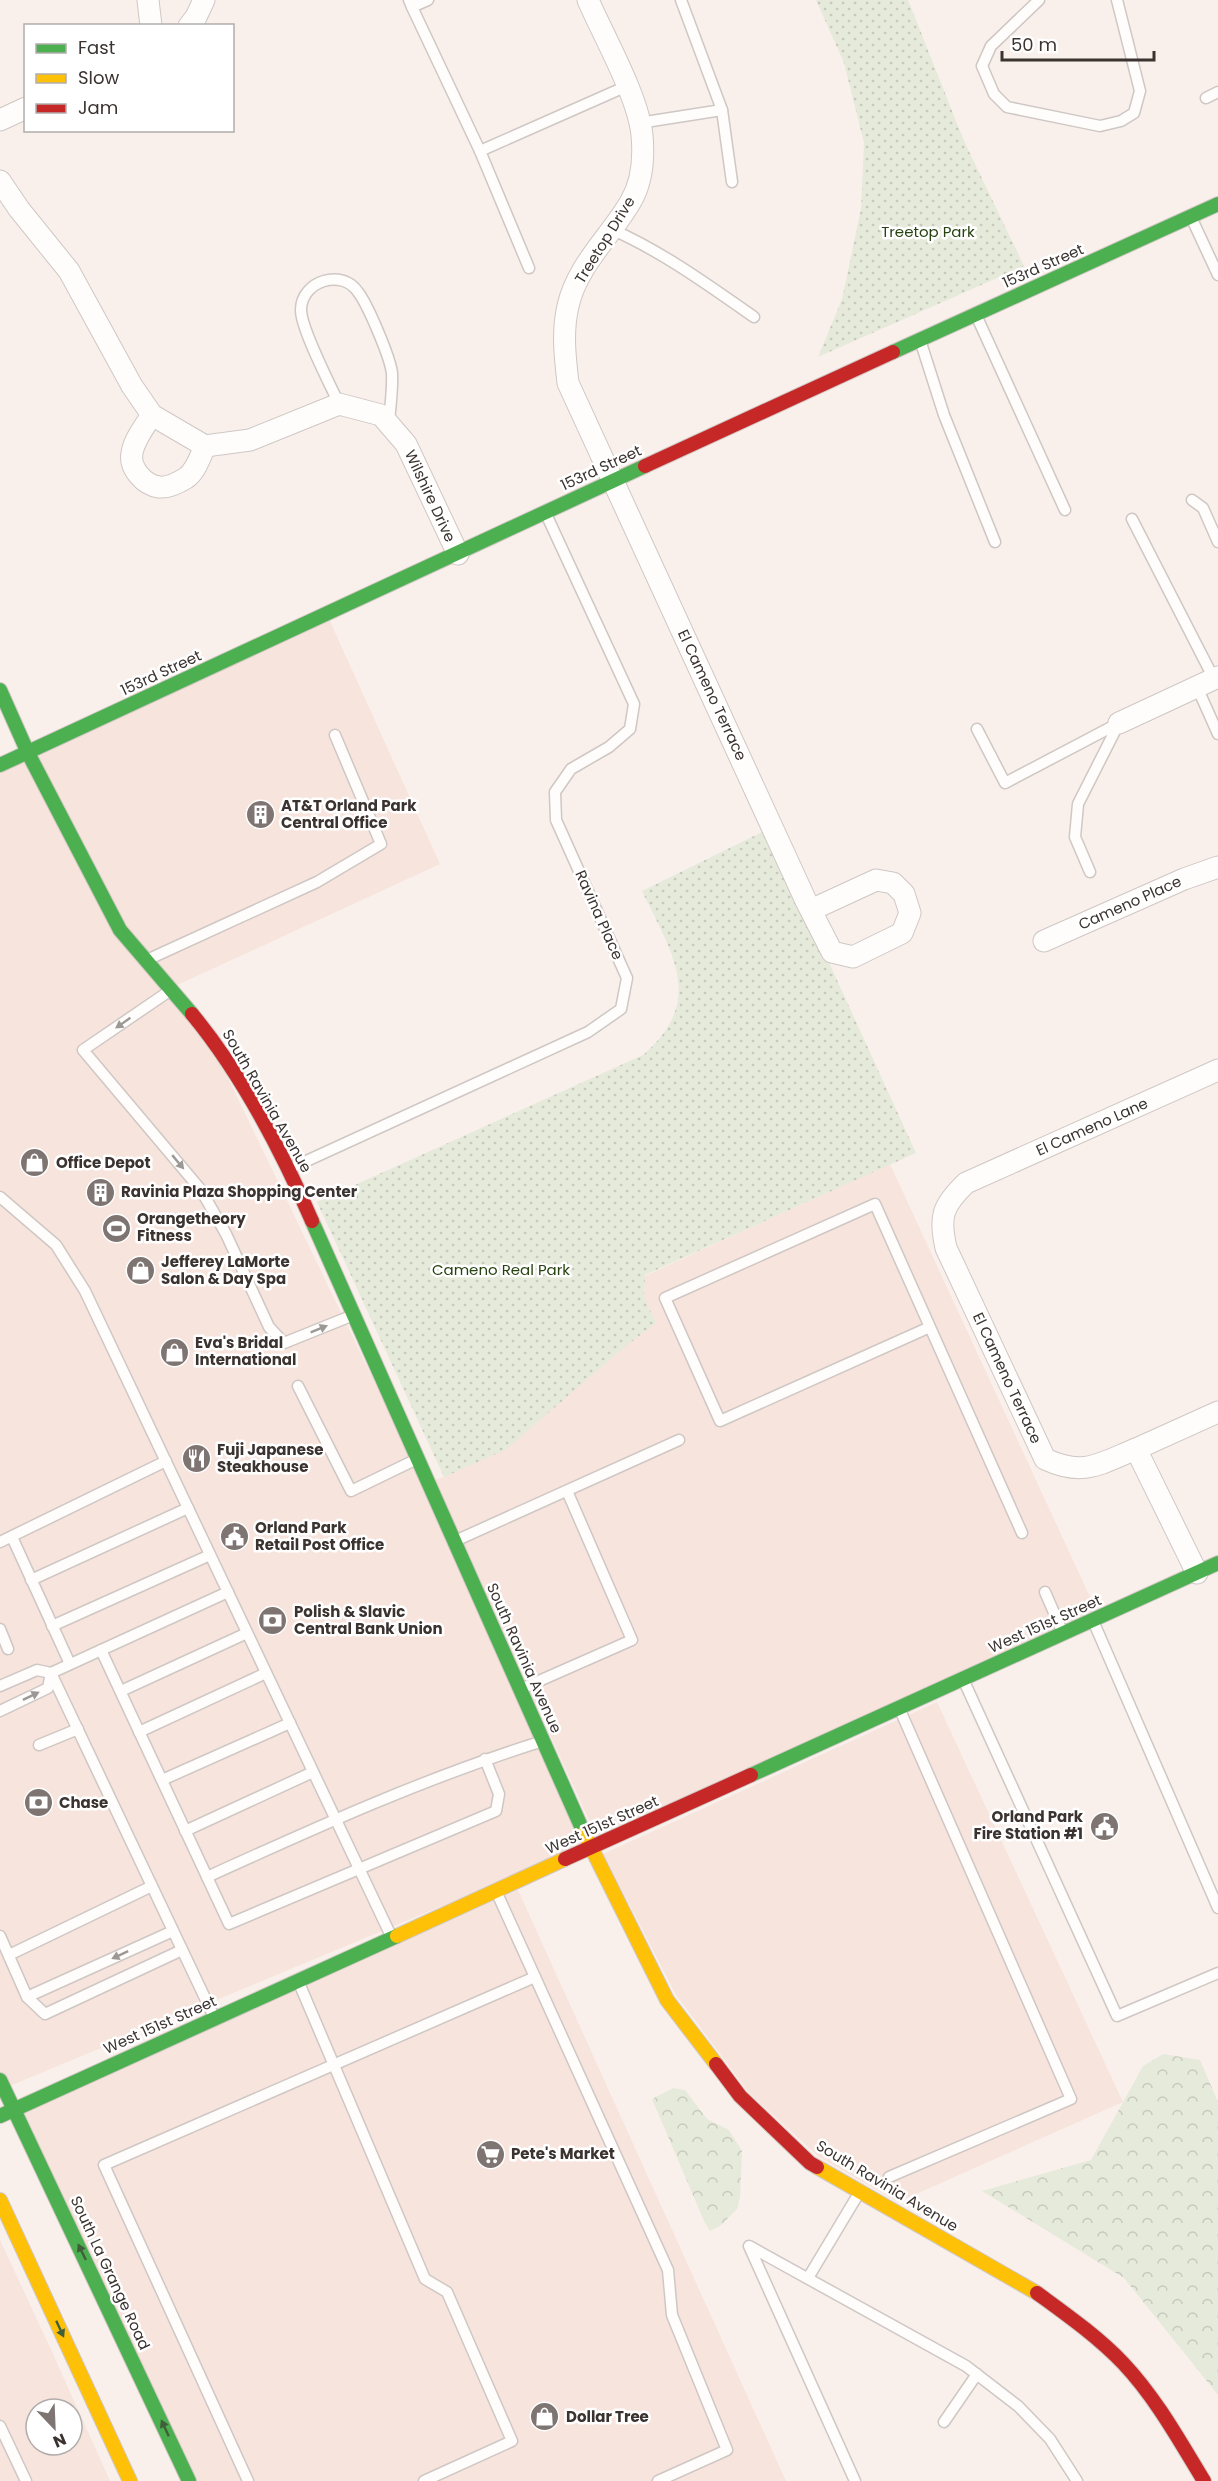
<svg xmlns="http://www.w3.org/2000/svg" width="1218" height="2481" font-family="Poppins,sans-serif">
	<defs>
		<pattern id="forest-crowns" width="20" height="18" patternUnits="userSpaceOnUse" patternTransform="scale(1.5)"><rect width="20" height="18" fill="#e6eadb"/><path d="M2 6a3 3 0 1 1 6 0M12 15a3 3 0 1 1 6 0" fill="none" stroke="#c6c9bc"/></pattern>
		<pattern id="park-dots" width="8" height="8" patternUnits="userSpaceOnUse" patternTransform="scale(1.5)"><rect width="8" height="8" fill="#e6eadb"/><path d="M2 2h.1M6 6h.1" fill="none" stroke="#c6c9bc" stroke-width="1.8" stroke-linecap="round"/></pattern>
	</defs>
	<rect width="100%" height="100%" fill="#f9f0ec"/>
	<g fill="#f7e4dc" fill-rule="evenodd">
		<path d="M329 619 440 864 175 986 124 930 38 756Z"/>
		<path d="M26 759 213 1047 415 1466 584 1847 0 2090V770Z"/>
		<path d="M890 1164 1096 1610 598 1840 434 1480 444 1477 656 1323 644 1297 645 1276Z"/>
		<path d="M937 1702 1123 2102 898 2202 819 2157 749 2093 676 1995 603 1854Z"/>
		<path d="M518 1890 786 2481H194L16 2116Z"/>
		<path d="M0 2240 53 2354 110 2481H0ZM36 2409H72V2445H36Z"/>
	</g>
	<g fill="url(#forest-crowns)">
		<path d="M1163 2054 1200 2060 1218 2102V2395L1124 2278 982 2191 1091 2160 1143 2066Z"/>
		<path d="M673 2088 685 2090 707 2119 729 2130 742 2151 740 2197 737 2209 720 2226 710 2231 704 2221 652 2099Z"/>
	</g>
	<g fill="url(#park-dots)">
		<path d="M816 0H908L964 141 1024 266 818 357 842 299 861 209 864 143 844 63Z"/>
		<path d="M768 829 916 1153 645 1275 644 1297 656 1323 626 1346 505 1450 444 1477 317 1202 643 1055C707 1000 671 952 642 891Z"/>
	</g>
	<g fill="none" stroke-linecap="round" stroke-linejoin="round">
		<defs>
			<g id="lane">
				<path d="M409 0 412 7 428 0"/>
				<path d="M681 0 722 110 732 182"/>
				<path d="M1039 0 991 46 982 66 994 94 1007 107 1100 126 1121 121 1134 113 1140 91 1117 0"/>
				<path d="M412 7 480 151 627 86"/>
				<path d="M1206 98 1218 92"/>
				<path d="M639 123 722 110"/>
				<path d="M480 151 529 268"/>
				<path d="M1191 217 1218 275"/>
				<path d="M611 229C663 252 708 285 754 317"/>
				<path d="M976 315 1065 510"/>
				<path d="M921 343 944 415 995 542"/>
				<path d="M339 404C330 384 301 329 301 310 301 281 342 268 358 292 368 305 390 357 392 373 393 389 390 407 389 423"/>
				<path d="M1192 500 1203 508 1218 542"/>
				<path d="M1132 519 1214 679"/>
				<path d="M1197 687 1218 734"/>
				<path d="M977 729 1005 783 1119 723"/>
				<path d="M1090 872 1075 837 1078 804 1119 723"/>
				<path d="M149 959 317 882 381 844 335 735"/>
				<path d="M168 992 83 1050 201 1190 226 1234 269 1327 284 1343 351 1316"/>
				<path d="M289 1169 588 1032 621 1009 627 978 556 820 555 792 571 769 609 747 630 729 634 704 546 514"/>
				<path d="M0 1197 56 1245 85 1291 392 1938"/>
				<path d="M930 1327 720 1421 665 1298 875 1204 1022 1533"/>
				<path d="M298 1386 351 1491 415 1460"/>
				<path d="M12 1537 70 1664"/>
				<path d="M455 1541 679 1440"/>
				<path d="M0 1542 166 1461"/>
				<path d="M31 1580 188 1508"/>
				<path d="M1045 1592 1062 1631"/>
				<path d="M1094 1623 1218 1908"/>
				<path d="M52 1626 210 1555"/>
				<path d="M0 1629 8 1649"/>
				<path d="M101 1650 229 1924 496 1811 499 1794 485 1759"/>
				<path d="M51 1673 214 2017"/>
				<path d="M963 1679 1117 2016 1218 1973"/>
				<path d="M0 1686 37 1670 51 1673 228 1592"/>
				<path d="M523 1688 632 1640 567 1491"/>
				<path d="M121 1691 247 1633"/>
				<path d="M0 1711 48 1688 51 1673"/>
				<path d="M139 1732 266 1673"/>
				<path d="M39 1745 78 1729"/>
				<path d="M162 1780 290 1723"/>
				<path d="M185 1831 313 1772"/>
				<path d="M207 1877C317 1827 427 1777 543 1741"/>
				<path d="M496 1891 668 2270 672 2315 727 2450 658 2481"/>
				<path d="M0 1936 27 1997 45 2014 182 1950"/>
				<path d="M9 1955 152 1886"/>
				<path d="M299 1983 425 2279 447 2292 512 2441 424 2481"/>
				<path d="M27 1997 173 1931"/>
				<path d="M889 2177 1071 2099 900 1710"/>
				<path d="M808 2278 859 2193"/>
				<path d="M944 2422 977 2374"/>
				<path d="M0 2426 26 2481"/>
				<path d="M248 2481 104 2165 535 1977"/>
				<path d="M855 2481 749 2246 966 2366 1018 2406 1050 2439 1077 2481"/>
			</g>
			<g id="street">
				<path d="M148 0 151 26"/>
				<path d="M588 0C604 37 638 96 642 135 644 157 642 182 631 201 611 236 577 265 568 306 562 332 565 357 568 383L806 901 832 952 853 957 902 933 910 913 904 894 893 883 876 880 811 910"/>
				<path d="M189 26 196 17 204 0"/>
				<path d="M0 120 26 108"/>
				<path d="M0 181 19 209 69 271 132 386 152 415 205 446 250 440 339 404 381 415 406 444 458 554"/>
				<path d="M152 415C144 427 134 440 132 453 129 468 144 485 159 487 168 488 178 483 186 478 196 471 200 457 205 446"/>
				<path d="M1119 723 1218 677"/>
				<path d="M1044 941 1184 879 1218 867"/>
				<path d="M1136 1449 1218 1412"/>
				<path d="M1197 1573 1136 1449C1099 1464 1084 1477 1045 1459L946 1248C939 1217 942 1206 966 1183L1218 1070"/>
			</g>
			<g id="fast">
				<path d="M893 352 1218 204"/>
				<path d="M0 690 28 753 120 930 192 1014"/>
				<path d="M0 765 645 466"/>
				<path d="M312 1221 584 1833"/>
				<path d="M751 1775 1218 1563"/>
				<path d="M0 2080 189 2481"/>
				<path d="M0 2116 397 1936"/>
			</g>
			<g id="slow">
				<path d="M584 1833 667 2000 716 2064"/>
				<path d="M397 1936 565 1859"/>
				<path d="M817 2167 1037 2293"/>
				<path d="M0 2200 130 2481"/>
			</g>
			<g id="jam">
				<path d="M645 466 893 352"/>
				<path d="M192 1014C240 1072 282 1152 312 1221"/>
				<path d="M565 1859 751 1775"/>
				<path d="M716 2064 740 2096 810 2163 817 2167"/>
				<path d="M1037 2293C1067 2315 1097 2336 1123 2363 1156 2398 1179 2440 1204 2481"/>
			</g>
		</defs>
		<use href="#lane" stroke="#cfc7c4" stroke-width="13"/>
		<use href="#street" stroke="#cfc7c4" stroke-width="23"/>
		<use href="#fast" stroke="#cfc7c4" stroke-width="16"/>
		<use href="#slow" stroke="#cfc7c4" stroke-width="16"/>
		<use href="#jam" stroke="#cfc7c4" stroke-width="16"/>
		<use href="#lane" stroke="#fefdfc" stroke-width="10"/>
		<use href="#street" stroke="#fefdfc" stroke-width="21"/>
		<use href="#fast" stroke="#4caf50" stroke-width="14"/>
		<use href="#slow" stroke="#ffc107" stroke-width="14"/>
		<use href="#jam" stroke="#c62828" stroke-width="14"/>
	</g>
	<defs><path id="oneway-solid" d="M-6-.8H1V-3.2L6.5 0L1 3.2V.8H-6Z" transform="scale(1.5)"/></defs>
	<g fill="#9c9896">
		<use href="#oneway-solid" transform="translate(123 1023) rotate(145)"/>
		<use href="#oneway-solid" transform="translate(178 1162) rotate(50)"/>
		<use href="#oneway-solid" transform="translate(319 1329) rotate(-22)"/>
		<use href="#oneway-solid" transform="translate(31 1696) rotate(-26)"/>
		<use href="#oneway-solid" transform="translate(120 1955) rotate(155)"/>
	</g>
	<g fill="#415e3b">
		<use href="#oneway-solid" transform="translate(82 2252) rotate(-116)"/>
		<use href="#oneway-solid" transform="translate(60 2329) rotate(65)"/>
		<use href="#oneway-solid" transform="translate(165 2428) rotate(-115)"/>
	</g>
	<defs>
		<symbol id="building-disc" viewBox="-11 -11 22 22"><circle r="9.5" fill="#7e7572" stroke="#fff"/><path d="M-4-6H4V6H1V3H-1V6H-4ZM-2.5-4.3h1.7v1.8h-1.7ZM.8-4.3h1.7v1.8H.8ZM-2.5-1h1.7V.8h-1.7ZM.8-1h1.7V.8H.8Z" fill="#fff"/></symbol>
		<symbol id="shop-disc" viewBox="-11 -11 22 22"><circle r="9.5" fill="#7e7572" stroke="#fff"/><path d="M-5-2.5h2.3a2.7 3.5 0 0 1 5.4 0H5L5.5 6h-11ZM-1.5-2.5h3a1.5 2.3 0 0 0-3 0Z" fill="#fff"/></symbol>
		<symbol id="stadium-disc" viewBox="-11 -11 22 22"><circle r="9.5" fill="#7e7572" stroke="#fff"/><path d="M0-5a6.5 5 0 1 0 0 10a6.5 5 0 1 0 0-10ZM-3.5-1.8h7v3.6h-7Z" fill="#fff"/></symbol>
		<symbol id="restaurant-disc" viewBox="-11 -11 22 22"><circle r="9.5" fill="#7e7572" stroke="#fff"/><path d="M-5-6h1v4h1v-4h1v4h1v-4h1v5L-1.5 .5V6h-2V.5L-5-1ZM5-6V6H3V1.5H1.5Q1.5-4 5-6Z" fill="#fff"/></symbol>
		<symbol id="civic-disc" viewBox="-11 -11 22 22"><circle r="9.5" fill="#7e7572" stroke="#fff"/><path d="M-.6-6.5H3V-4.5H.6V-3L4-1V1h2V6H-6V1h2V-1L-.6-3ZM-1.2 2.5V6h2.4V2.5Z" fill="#fff"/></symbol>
		<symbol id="bank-disc" viewBox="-11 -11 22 22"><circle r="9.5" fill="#7e7572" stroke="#fff"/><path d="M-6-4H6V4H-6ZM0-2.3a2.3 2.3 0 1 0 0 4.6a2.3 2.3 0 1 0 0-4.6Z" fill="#fff"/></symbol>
		<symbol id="supermarket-disc" viewBox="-11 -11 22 22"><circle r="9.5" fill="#7e7572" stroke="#fff"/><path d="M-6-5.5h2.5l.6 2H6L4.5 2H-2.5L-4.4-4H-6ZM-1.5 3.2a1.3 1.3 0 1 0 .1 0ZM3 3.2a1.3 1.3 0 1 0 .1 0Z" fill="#fff"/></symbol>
	</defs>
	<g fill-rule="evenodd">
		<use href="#building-disc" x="244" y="798" width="33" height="33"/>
		<use href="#shop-disc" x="18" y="1146" width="33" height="33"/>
		<use href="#building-disc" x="84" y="1176" width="33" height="33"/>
		<use href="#stadium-disc" x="100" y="1212" width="33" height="33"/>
		<use href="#shop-disc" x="124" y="1254" width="33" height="33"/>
		<use href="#shop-disc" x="158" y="1336" width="33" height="33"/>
		<use href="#restaurant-disc" x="180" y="1442" width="33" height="33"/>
		<use href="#civic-disc" x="218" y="1520" width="33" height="33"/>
		<use href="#bank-disc" x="256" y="1604" width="33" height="33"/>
		<use href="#bank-disc" x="22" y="1786" width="33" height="33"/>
		<use href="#civic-disc" x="1088" y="1810" width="33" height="33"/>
		<use href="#supermarket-disc" x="474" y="2138" width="33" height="33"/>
		<use href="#shop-disc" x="528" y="2400" width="33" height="33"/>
	</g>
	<g text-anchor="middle" stroke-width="5" stroke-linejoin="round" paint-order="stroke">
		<g font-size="15" fill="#27420f" stroke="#fff">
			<text x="928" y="237">Treetop Park</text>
			<text x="501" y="1275">Cameno Real Park</text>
		</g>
		<g font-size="15" fill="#3b3330" stroke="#fff">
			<text transform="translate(605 240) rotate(-58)" y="5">Treetop Drive</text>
			<text transform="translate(1043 266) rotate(-24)" y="5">153rd Street</text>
			<text transform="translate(601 468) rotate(-25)" y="5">153rd Street</text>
			<text transform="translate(430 496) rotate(65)" y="5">Wilshire Drive</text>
			<text transform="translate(161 673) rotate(-25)" y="5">153rd Street</text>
			<text transform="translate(712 695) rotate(65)" y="5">El Cameno Terrace</text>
			<text transform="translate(1130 903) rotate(-24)" y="5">Cameno Place</text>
			<text transform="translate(599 915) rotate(66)" y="5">Ravina Place</text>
			<text transform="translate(267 1101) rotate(60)" y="5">South Ravinia Avenue</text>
			<text transform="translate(1092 1127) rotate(-24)" y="5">El Cameno Lane</text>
			<text transform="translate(1007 1378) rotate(65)" y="5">El Cameno Terrace</text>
			<text transform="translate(1045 1624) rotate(-24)" y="5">West 151st Street</text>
			<text transform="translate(524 1658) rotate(66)" y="5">South Ravinia Avenue</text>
			<text transform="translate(602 1825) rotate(-24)" y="5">West 151st Street</text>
			<text transform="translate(160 2025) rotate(-24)" y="5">West 151st Street</text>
			<text transform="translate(887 2186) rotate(31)" y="5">South Ravinia Avenue</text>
			<text transform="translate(110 2273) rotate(65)" y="5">South La Grange Road</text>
		</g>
		<g font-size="15" font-weight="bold" fill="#3b3330" stroke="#fff" text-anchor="start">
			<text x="281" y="811">AT&amp;T Orland Park<tspan x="281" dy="17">Central Office</tspan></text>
			<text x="56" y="1168">Office Depot</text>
			<text x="121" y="1197">Ravinia Plaza Shopping Center</text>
			<text x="137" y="1224">Orangetheory<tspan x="137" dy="17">Fitness</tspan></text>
			<text x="161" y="1267">Jefferey LaMorte<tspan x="161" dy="17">Salon &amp; Day Spa</tspan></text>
			<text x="195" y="1348">Eva's Bridal<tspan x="195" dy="17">International</tspan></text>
			<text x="217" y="1455">Fuji Japanese<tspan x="217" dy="17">Steakhouse</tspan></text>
			<text x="255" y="1533">Orland Park<tspan x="255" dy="17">Retail Post Office</tspan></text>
			<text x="294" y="1617">Polish &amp; Slavic<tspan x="294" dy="17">Central Bank Union</tspan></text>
			<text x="59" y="1808">Chase</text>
			<text x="1083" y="1822" text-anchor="end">Orland Park<tspan x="1083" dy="17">Fire Station #1</tspan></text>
			<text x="511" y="2159">Pete's Market</text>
			<text x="566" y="2422">Dollar Tree</text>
		</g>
	</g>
	<rect x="24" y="24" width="210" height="108" fill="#ffffff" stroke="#b1adac" stroke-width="1.5"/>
	<rect x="36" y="44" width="30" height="9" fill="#4caf50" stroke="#b1adac" stroke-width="1.5"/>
	<text x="78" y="54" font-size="18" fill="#3b3330">Fast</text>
	<rect x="36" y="74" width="30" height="9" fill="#ffc107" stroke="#b1adac" stroke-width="1.5"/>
	<text x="78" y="84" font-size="18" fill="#3b3330">Slow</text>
	<rect x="36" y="104" width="30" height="9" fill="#c62828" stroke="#b1adac" stroke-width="1.5"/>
	<text x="78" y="114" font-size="18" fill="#3b3330">Jam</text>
	<g transform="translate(54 2427) rotate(157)"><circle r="28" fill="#ffffff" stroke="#b1adac" stroke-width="1.5"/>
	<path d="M0-4.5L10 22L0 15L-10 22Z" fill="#7e7572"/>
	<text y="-9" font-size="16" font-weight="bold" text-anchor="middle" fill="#3b3330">N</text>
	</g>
	<path d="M1002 51v9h152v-9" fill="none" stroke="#3b3330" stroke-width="3"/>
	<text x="1011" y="51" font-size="18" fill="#3b3330" stroke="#ffffff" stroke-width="4.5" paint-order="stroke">50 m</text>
</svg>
